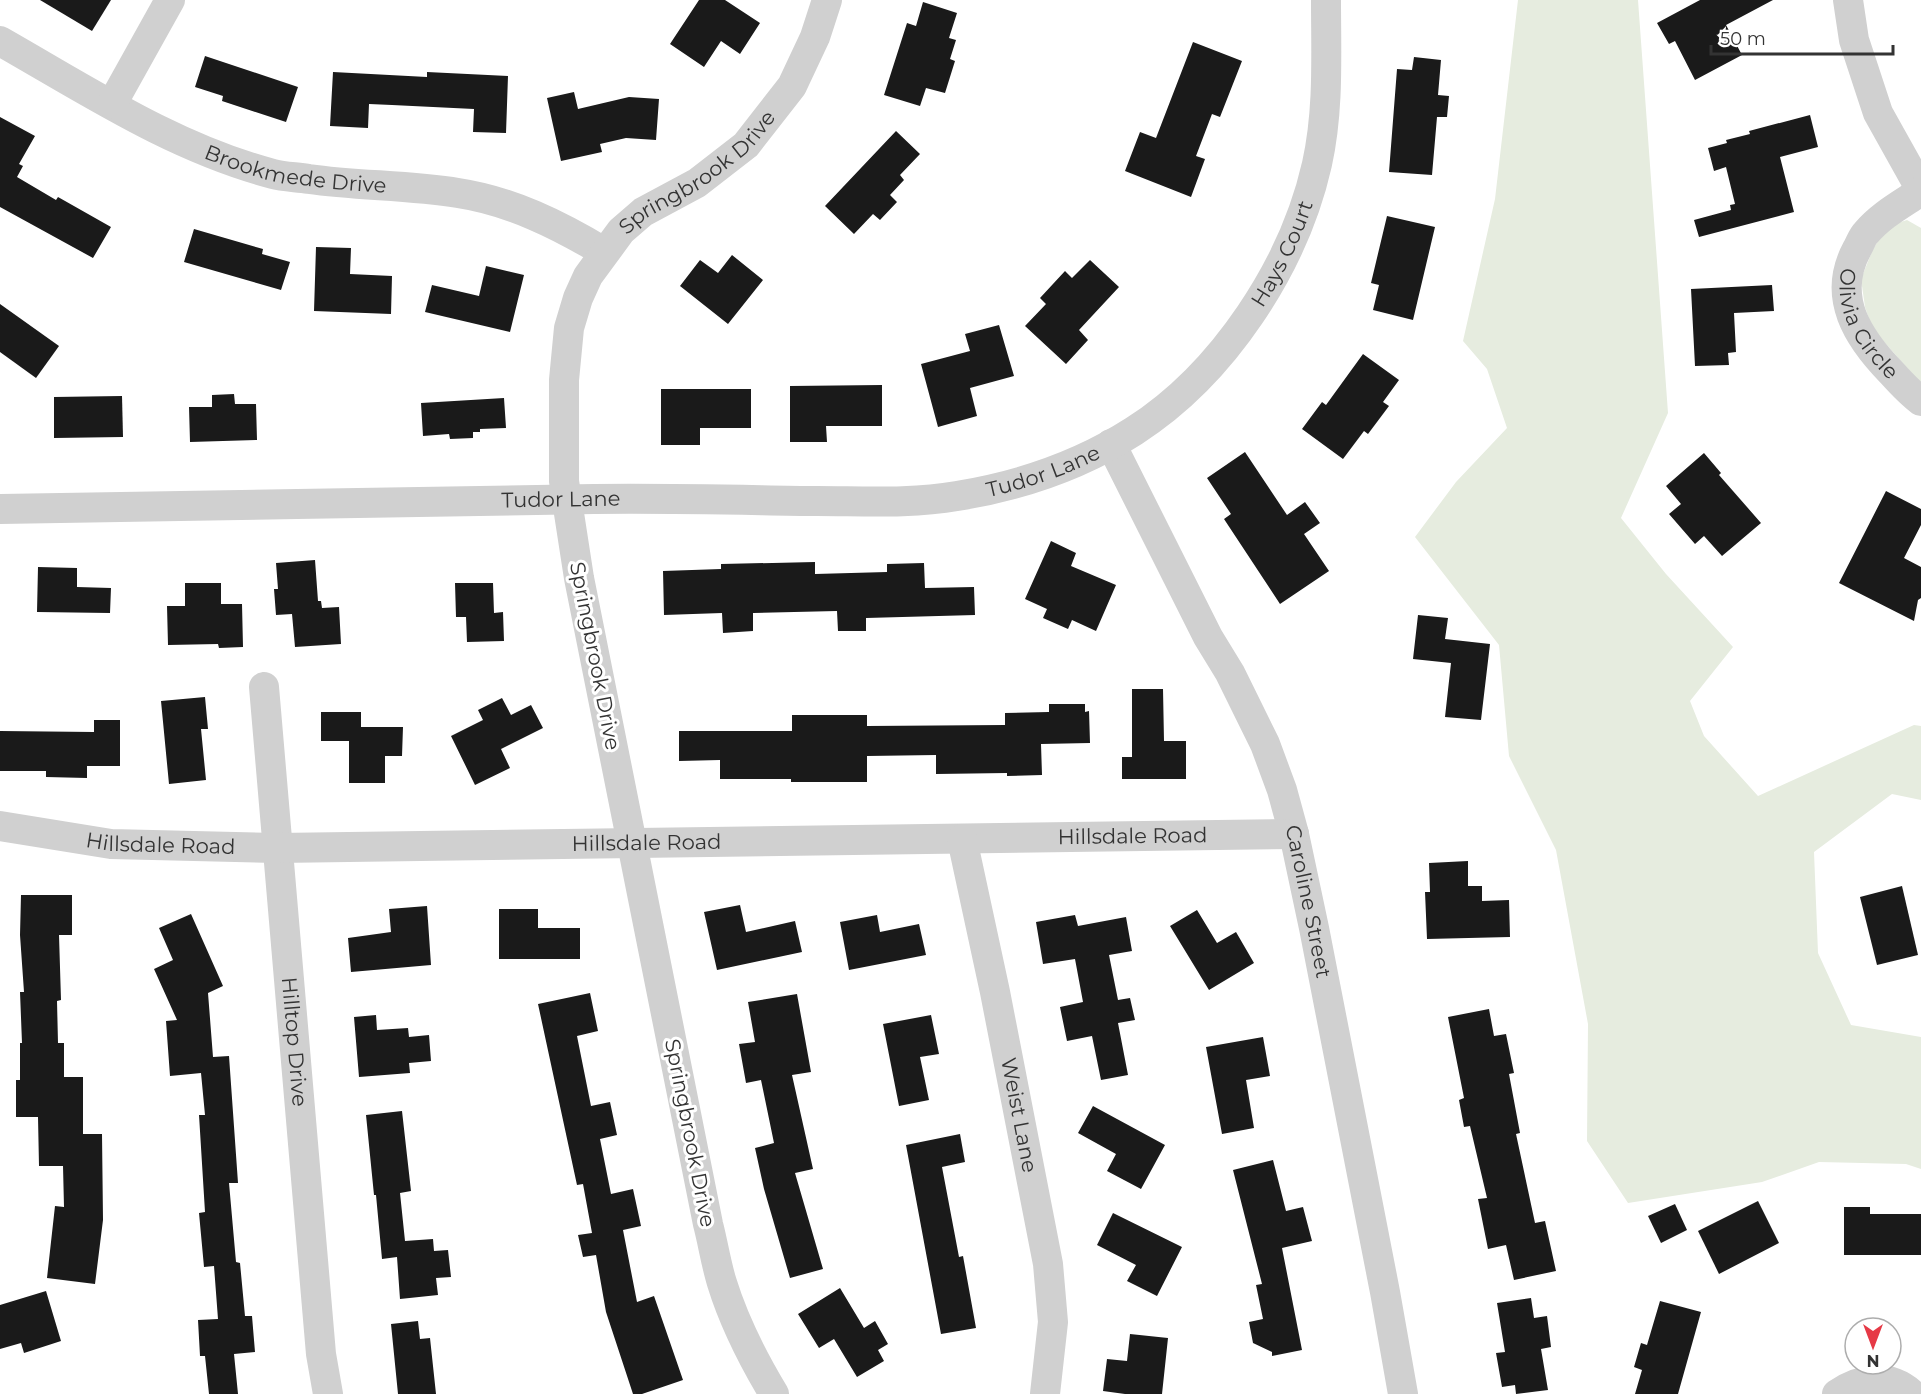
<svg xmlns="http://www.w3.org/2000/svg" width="1921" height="1394" font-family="Montserrat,sans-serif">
	<rect width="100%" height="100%" fill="#fff"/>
	<g fill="#e6ecdf">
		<path d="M1518 0H1638L1668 413 1621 518 1666 574 1733 647 1690 701 1704 736 1758 796 1914 725 1921 726V800L1892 794 1814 852 1818 953 1851 1025 1921 1037V1169L1906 1164 1819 1162 1762 1182 1628 1203 1587 1141 1588 1024 1556 850 1509 756 1499 645 1415 537 1456 482 1507 428 1487 369 1463 341 1495 199Z"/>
		<path d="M1907 220 1921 228V384L1872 328 1865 307 1861 279 1873 249 1888 226Z"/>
	</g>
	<g fill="#1a1a1a">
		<path d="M40 0H111L92 31Z"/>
		<path d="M699 0H725L760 23 740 54 721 41 704 67 670 44Z"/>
		<path d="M1700 0H1773L1726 25 1742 55 1695 80 1675 41 1669 44 1657 23Z"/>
		<path d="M923 2 957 13 949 38 956 40 950 59 955 61 945 93 926 88 920 106 884 95 907 23 916 26Z"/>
		<path d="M1193 42 1242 61 1220 117 1212 114 1196 156 1205 159 1191 197 1125 171 1140 132 1156 138Z"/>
		<path d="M205 56 298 87 286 122 222 101 223 96 195 87Z"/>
		<path d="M1414 57 1441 60 1438 95 1449 96 1447 117H1437L1432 175 1389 172 1397 69 1412 70Z"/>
		<path d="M333 72 427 77V72L508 76 506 133 473 132 474 109 392 105 369 104 368 128 330 126Z"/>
		<path d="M574 92 578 109 629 97 659 99 656 140 626 138 600 144 602 152 561 161 547 98Z"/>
		<path d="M1810 115 1818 147 1780 157 1794 212 1699 237 1694 220 1731 210 1730 205 1735 204 1726 167 1714 171 1708 148 1727 143 1726 140 1750 134 1749 131Z"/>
		<path d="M0 117 35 136 19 164 23 166 17 177 56 200 58 197 111 227 93 258 0 207Z"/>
		<path d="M896 131 920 154 900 175 904 180 890 195 897 202 880 220 873 214 854 234 825 206Z"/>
		<path d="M1387 216 1435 227 1413 320 1373 310 1379 285 1371 283Z"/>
		<path d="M194 229 263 249 262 254 290 262 281 290 184 262Z"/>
		<path d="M316 247 351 248 350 274 392 276 391 314 314 311Z"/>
		<path d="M732 255 763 280 728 324 680 286 700 260 718 273Z"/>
		<path d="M1090 260 1119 287 1079 330 1088 340 1066 364 1025 326 1046 304 1040 298 1065 271 1072 278Z"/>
		<path d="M486 266 524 275 510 332 425 312 432 285 479 296Z"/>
		<path d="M1772 285 1774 311 1734 313 1736 352 1728 353 1729 365 1695 366 1691 289Z"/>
		<path d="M0 304 59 346 36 378 0 352Z"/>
		<path d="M999 325 1014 376 970 388 977 416 938 427 921 364 970 351 965 334Z"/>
		<path d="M1363 354 1399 380 1383 402 1389 406 1368 434 1364 431 1343 459 1302 429 1322 402 1326 405Z"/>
		<path d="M882 385V426H826L827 442H790V386Z"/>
		<path d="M661 389H751V428H700V445H661Z"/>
		<path d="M234 394 235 404H256L257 440 190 442 189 407H212V395Z"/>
		<path d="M122 396 123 437 54 438V397Z"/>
		<path d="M504 398 506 428 480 429V432H473V438L450 439 449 434 423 436 421 403Z"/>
		<path d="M1245 452 1287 515 1305 502 1320 523 1304 534 1329 571 1280 604 1224 519 1231 514 1207 478Z"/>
		<path d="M1704 453 1721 473 1719 475 1761 523 1722 556 1704 536 1695 544 1669 514 1681 504 1666 486Z"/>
		<path d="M1886 491 1921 509V525L1904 558 1921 567V598L1918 600 1914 621 1839 583Z"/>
		<path d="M1051 541 1076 553 1071 566 1116 585 1096 631 1072 620 1068 629 1043 618 1047 609 1025 599Z"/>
		<path d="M315 560 318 601H321L322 608 339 607 341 644 295 647 292 614 276 615 274 589H278L276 563Z"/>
		<path d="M815 562V574L887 572V564L924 563 925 588 974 587 975 615 866 618V631H838L837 611 753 613V631L723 633 722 613 664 615 663 571 721 569V564Z"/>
		<path d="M38 567 77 568V587L111 588 110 613 37 612Z"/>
		<path d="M185 583H221V604H242L243 647 219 648 218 644 168 645 167 606H185Z"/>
		<path d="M455 583H493L494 613 503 612 504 641 467 642 466 617H456Z"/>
		<path d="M1418 615 1448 618 1445 639 1490 644 1481 720 1445 717 1451 663 1413 659Z"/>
		<path d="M1132 689H1163L1164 741H1186V779H1122V757H1132Z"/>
		<path d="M205 697 208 729H201L206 780 169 784 161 701Z"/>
		<path d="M502 698 511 715 531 705 543 728 501 749 510 768 475 785 451 736 483 720 478 710Z"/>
		<path d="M1049 704H1085V712L1089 711 1090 743 1041 744 1042 775 1007 776V773L936 774V755L867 756V782H791V779H720V760L679 761V731H792V715H867V726L1005 725V713L1049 712Z"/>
		<path d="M321 712H361V727H403L402 756H385V783H349V741H321Z"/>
		<path d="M94 720H120V766H87V778L46 777V771H0V731L94 732Z"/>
		<path d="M1468 861V886H1482V901L1509 900 1510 937 1427 939 1425 892H1430L1429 863Z"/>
		<path d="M1902 886 1918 955 1877 965 1860 897Z"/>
		<path d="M21 895H72V935H59L61 1000 57 1001 58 1043H64V1077H83V1134H102L103 1220 95 1284 47 1278 55 1206 64 1207 63 1166H39L38 1117H16V1080H20V1043H22L20 992H24L20 935Z"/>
		<path d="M740 905 746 932 795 921 802 952 717 970 704 912Z"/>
		<path d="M427 906 431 965 351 972 348 938 391 932 389 909Z"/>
		<path d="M499 909H538V928H580V959H499Z"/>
		<path d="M1197 910 1217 943 1236 932 1254 963 1209 990 1170 926Z"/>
		<path d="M191 914 223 986 208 993 213 1057 229 1056 238 1183H229L236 1262 240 1263 245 1316H252L255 1352 234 1354 238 1394H209L205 1356H200L198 1320 218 1319 214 1266 204 1267 199 1213 205 1212 199 1115H205L201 1073 170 1076 166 1021 177 1020 154 969 173 960 159 928Z"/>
		<path d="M877 915 880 932 919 924 926 955 849 970 840 922Z"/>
		<path d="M1075 915 1078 926 1126 917 1132 951 1109 955 1118 1000 1130 998 1135 1020 1118 1023 1128 1075 1101 1080 1092 1036 1067 1041 1060 1007 1083 1002 1075 959 1043 964 1036 922Z"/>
		<path d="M590 993 598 1031 577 1036 591 1106 610 1102 617 1135 600 1139 611 1194 633 1189 641 1226 623 1230 637 1302 654 1296 683 1380 642 1394H633L606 1312 596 1255 583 1257 578 1235 592 1233 583 1184 577 1185 538 1004Z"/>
		<path d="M797 994 811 1072 792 1075 813 1169 795 1173 823 1269 790 1278 764 1189 755 1148 774 1143 761 1080 746 1083 739 1044 755 1042 748 1002Z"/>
		<path d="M1489 1009 1494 1036 1506 1034 1514 1073 1509 1074 1520 1133 1516 1134 1535 1223 1545 1221 1556 1271 1514 1280 1506 1245 1488 1249 1478 1199 1487 1198 1470 1126 1464 1127 1459 1100 1464 1098 1448 1017Z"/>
		<path d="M376 1015 377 1030 408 1028 409 1037 429 1035 431 1061 409 1063 410 1073 359 1077 354 1017Z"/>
		<path d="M931 1015 939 1054 920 1057 929 1100 899 1106 883 1024Z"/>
		<path d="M1263 1037 1270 1076 1246 1080 1254 1128 1222 1134 1206 1047Z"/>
		<path d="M1093 1106 1165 1145 1141 1189 1107 1171 1116 1154 1078 1133Z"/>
		<path d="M402 1111 411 1191 400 1193 405 1241 433 1239 434 1251 448 1250 451 1277 436 1278 438 1295 400 1299 397 1257 382 1259 376 1195H374L366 1115Z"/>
		<path d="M960 1134 965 1162 942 1167 959 1257 963 1256 976 1328 941 1334 906 1145Z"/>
		<path d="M1273 1160 1286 1211 1303 1207 1312 1241 1282 1248 1302 1350 1272 1356V1352L1253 1343 1249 1322 1263 1319 1256 1285 1262 1284 1233 1170Z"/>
		<path d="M1758 1201 1779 1243 1719 1274 1698 1231Z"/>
		<path d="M1675 1204 1687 1230 1661 1243 1648 1216Z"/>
		<path d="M1844 1207H1870V1214H1921V1255H1844Z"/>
		<path d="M1113 1213 1182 1247 1157 1296 1127 1281 1136 1265 1097 1245Z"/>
		<path d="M840 1288 864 1328 875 1321 888 1344 878 1350 884 1361 857 1377 834 1339 819 1348 798 1314Z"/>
		<path d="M46 1291 61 1341 24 1353 21 1343 0 1349V1305Z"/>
		<path d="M1531 1298 1534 1318 1547 1316 1551 1347 1541 1349 1548 1390 1516 1394 1515 1385 1502 1387 1496 1353 1505 1352 1497 1303Z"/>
		<path d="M1660 1301 1701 1312 1678 1394H1635L1642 1370 1634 1367 1641 1343 1647 1345Z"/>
		<path d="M418 1321 420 1339 430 1338 436 1394H398L391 1324Z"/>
		<path d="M1130 1334 1168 1338 1162 1394H1125L1103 1391 1107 1359 1127 1361Z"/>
	</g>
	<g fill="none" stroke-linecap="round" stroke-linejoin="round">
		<g stroke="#d0d0d0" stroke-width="30">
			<path d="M1848 0 1854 40 1878 113 1921 190"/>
			<path id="s1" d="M0 41C88 91 174 148 273 174 284 177 297 177 309 179 358 186 409 185 458 193 511 201 559 225 604 252"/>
			<path d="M112 104 170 0"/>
			<path id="s2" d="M1921 191C1902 204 1881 215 1866 233 1862 237 1860 244 1857 249 1831 297 1858 338 1891 372 1900 382 1910 393 1921 401"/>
			<path id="s3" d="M1111 444 1208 637 1230 673 1265 744 1282 790 1294 834 1314 928 1385 1292 1403 1394"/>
			<path id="s4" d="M0 509C198 506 396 502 594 499 669 498 743 500 817 501 864 501 911 504 957 496 1019 486 1081 465 1134 431 1223 374 1294 266 1317 164 1329 110 1326 55 1326 0"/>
			<path id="s5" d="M264 687 321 1354 328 1394"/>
			<path id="s6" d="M0 826 111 844 277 848 1294 834"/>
			<path id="s7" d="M962 839 995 992 1048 1264 1053 1322 1045 1394"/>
			<path id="s8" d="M774 1394C753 1359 734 1322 722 1283 716 1264 713 1243 708 1224L579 578 564 481V380L569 328 578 298 588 276 621 231 643 212 697 183 746 145 792 86 815 37 827 0"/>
			<path d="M1837 1394C1860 1378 1889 1373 1912 1394"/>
		</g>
	</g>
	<g text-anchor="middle" stroke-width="6" stroke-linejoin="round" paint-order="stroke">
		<g font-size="21" fill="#333" stroke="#fff">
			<text dy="7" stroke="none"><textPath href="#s1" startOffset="326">Brookmede Drive</textPath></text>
			<text dy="7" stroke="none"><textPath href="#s8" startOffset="1302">Springbrook Drive</textPath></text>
			<text dy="7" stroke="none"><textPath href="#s4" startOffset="1382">Hays Court</textPath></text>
			<text dy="7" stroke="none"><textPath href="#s2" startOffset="170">Olivia Circle</textPath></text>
			<text dy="7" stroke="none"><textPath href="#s4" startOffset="1047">Tudor Lane</textPath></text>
			<text dy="7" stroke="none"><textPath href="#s4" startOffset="561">Tudor Lane</textPath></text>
			<text transform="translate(595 656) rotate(79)" y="7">Springbrook Drive</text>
			<text dy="7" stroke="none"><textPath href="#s6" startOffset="1134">Hillsdale Road</textPath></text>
			<text dy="7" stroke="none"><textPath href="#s6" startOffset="162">Hillsdale Road</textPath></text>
			<text dy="7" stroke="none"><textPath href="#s6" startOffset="648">Hillsdale Road</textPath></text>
			<text dy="7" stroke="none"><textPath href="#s3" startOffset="501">Caroline Street</textPath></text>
			<text dy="7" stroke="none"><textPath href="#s5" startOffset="356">Hilltop Drive</textPath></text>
			<text dy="7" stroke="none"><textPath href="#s7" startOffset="282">Weist Lane</textPath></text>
			<text transform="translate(690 1133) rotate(79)" y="7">Springbrook Drive</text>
		</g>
	</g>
	<g transform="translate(1873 1346) rotate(180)"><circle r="28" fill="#ffffff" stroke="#adadad" stroke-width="1.5"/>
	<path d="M0-4.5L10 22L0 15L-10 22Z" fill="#e63946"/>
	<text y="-9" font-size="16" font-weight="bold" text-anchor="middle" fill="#333333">N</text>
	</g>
	<path d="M1711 45v9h182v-9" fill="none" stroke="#333333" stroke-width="3"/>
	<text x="1720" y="45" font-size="18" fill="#333333" stroke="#ffffff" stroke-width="4.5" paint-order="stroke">50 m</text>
</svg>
